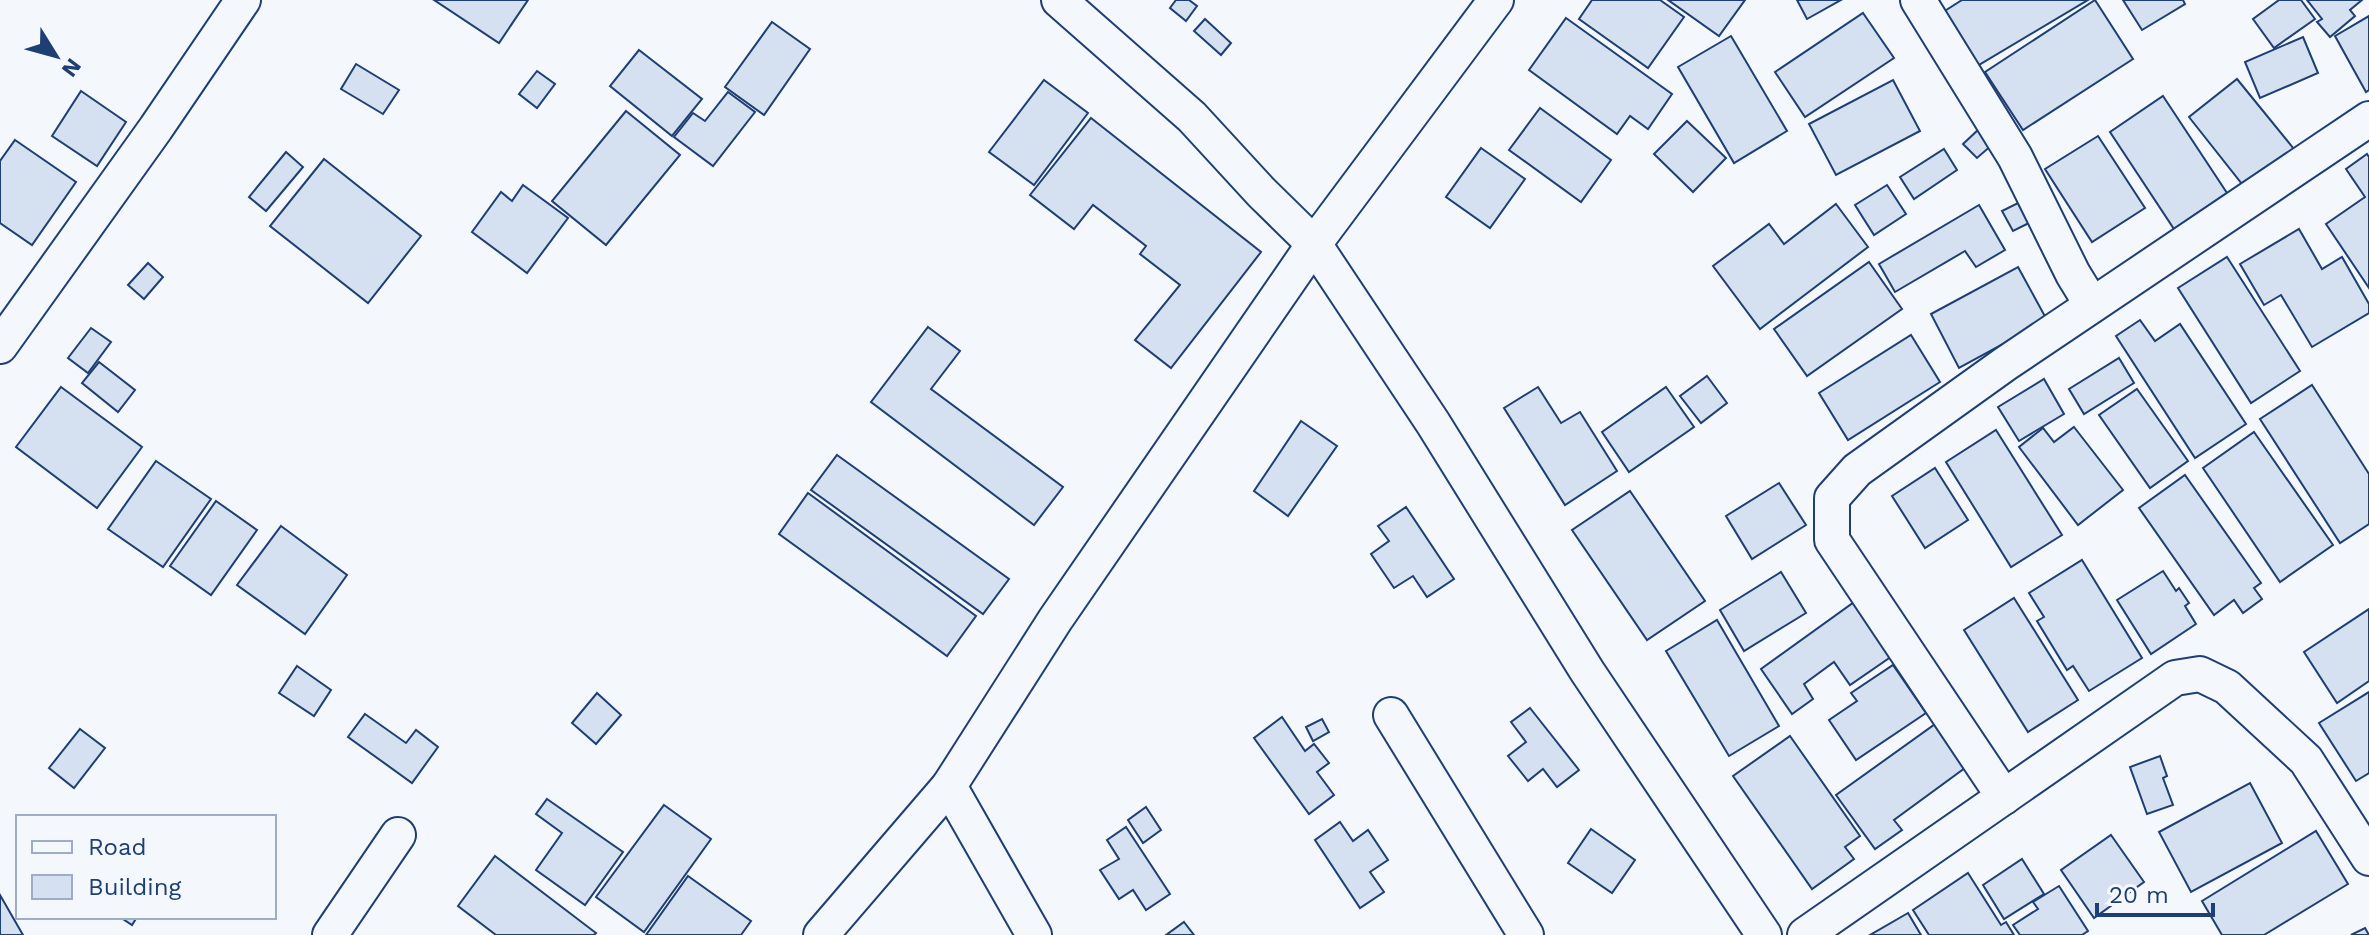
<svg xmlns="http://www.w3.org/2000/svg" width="2369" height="935" font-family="'Work Sans',sans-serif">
	<rect width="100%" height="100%" fill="#f4f7fb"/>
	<g fill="#d5e0f0" stroke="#1d3f73" stroke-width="2">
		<path d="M434 0H528L499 43Z"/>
		<path d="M1176 0H1189L1197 6 1186 21 1170 8Z"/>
		<path d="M1592 0H1660L1684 17 1648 68 1579 19Z"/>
		<path d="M1668 0H1745L1719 36Z"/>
		<path d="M1797 0H1841L1807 19Z"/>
		<path d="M1962 0H2088L1972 69 1940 14Z"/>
		<path d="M2095 0 2133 59 2023 130 1985 72Z"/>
		<path d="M2123 0H2183L2185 4 2142 30Z"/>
		<path d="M2279 0H2301L2315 19 2274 48 2253 19Z"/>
		<path d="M2307 0H2362L2350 10 2355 16 2330 37 2317 22 2322 19Z"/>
		<path d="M1863 13 1894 58 1805 117 1775 72Z"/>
		<path d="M2369 16V90L2366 92 2335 36Z"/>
		<path d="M1566 18 1672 94 1648 129 1630 116 1617 134 1529 70Z"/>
		<path d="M1205 19 1231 43 1221 55 1194 31Z"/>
		<path d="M772 22 810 49 764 115 725 87Z"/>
		<path d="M1731 36 1787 131 1734 163 1678 67Z"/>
		<path d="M2303 37 2318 73 2260 98 2245 62Z"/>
		<path d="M639 50 702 99 672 136 610 86Z"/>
		<path d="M356 64 399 90 383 114 341 89Z"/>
		<path d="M537 71 555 84 537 108 519 94Z"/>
		<path d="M2237 79 2294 149 2246 189 2189 117Z"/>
		<path d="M1044 80 1088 113 1034 185 989 152Z"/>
		<path d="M1893 80 1920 131 1836 175 1809 124Z"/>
		<path d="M81 91 126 122 97 166 52 136Z"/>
		<path d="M728 92 755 112 713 166 674 137 693 113 705 121Z"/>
		<path d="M2163 96 2227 193 2174 229 2110 132Z"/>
		<path d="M1540 108 1611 160 1581 202 1509 150Z"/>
		<path d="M626 111 680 155 606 245 552 201Z"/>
		<path d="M1091 118 1261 252 1171 368 1135 340 1180 285 1140 254 1146 246 1093 205 1074 229 1030 195Z"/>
		<path d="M1687 121 1726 158 1693 192 1654 154Z"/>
		<path d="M1979 129 1993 144 1977 158 1963 144Z"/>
		<path d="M2098 136 2145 208 2092 242 2045 169Z"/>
		<path d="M15 140 76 182 32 245 0 223V161Z"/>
		<path d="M1481 148 1525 179 1490 228 1446 197Z"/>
		<path d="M1944 149 1957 170 1914 199 1900 177Z"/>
		<path d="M286 152 303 167 266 211 249 197Z"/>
		<path d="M2367 154 2369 157V288L2326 224 2365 197 2346 169Z"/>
		<path d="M324 159 421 236 368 303 270 226Z"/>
		<path d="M523 185 568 218 527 273 472 232 501 192 512 201Z"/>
		<path d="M1887 185 1906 214 1874 235 1855 205Z"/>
		<path d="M2018 203 2029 223 2013 231 2002 211Z"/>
		<path d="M1836 204 1868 247 1760 329 1713 266 1769 224 1784 244Z"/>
		<path d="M1979 205 2005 250 1976 267 1965 251 1895 292 1879 264Z"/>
		<path d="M2299 229 2322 269 2342 257 2369 304V313L2312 347 2281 295 2264 305 2240 264Z"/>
		<path d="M2227 257 2300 371 2251 403 2178 288Z"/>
		<path d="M1869 262 1902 309 1807 376 1774 329Z"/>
		<path d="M148 263 163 277 144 299 128 285Z"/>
		<path d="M2018 267 2047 320 1959 368 1931 314Z"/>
		<path d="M2140 320 2155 341 2180 324 2246 424 2195 458 2116 336Z"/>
		<path d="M928 327 960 351 931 389 1063 487 1034 525 871 402Z"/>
		<path d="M91 328 111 342 88 373 68 358Z"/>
		<path d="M1911 335 1940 382 1848 440 1819 393Z"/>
		<path d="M2119 358 2134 383 2084 414 2069 389Z"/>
		<path d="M99 362 135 390 118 412 82 383Z"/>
		<path d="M1707 376 1727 403 1701 423 1680 396Z"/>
		<path d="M2044 379 2064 414 2019 441 1998 407Z"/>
		<path d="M2312 385 2369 474V524L2340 543 2260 419Z"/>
		<path d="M61 387 142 447 97 508 16 447Z"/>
		<path d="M1538 387 1561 423 1580 412 1617 471 1565 505 1504 408Z"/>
		<path d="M1666 387 1694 427 1629 472 1602 432Z"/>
		<path d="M2137 389 2188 461 2150 488 2099 415Z"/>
		<path d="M1301 421 1337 446 1288 516 1254 491Z"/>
		<path d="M2074 427 2123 490 2078 525 2019 447 2043 428 2054 442Z"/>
		<path d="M1996 430 2062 535 2011 567 1946 462Z"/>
		<path d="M2254 432 2333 545 2280 582 2203 468Z"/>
		<path d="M837 455 1009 579 983 614 811 490Z"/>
		<path d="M156 461 211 499 163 567 108 529Z"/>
		<path d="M1935 468 1968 520 1925 548 1892 496Z"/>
		<path d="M2185 475 2261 583 2254 588 2262 599 2243 613 2234 600 2214 615 2139 508Z"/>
		<path d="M1779 483 1806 525 1752 559 1726 516Z"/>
		<path d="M1630 491 1705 601 1647 640 1572 530Z"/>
		<path d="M808 493 976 616 947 656 779 534Z"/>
		<path d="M216 501 257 530 211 595 170 566Z"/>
		<path d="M1406 507 1454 579 1427 597 1413 576 1394 588 1371 554 1389 541 1378 526Z"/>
		<path d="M281 526 347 575 305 634 237 585Z"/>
		<path d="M2082 560 2142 658 2089 691 2073 666 2067 670 2037 621 2044 617 2029 593Z"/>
		<path d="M2163 571 2176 591 2179 588 2189 603 2185 606 2196 624 2151 654 2117 600Z"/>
		<path d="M1781 572 1806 613 1744 651 1720 610Z"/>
		<path d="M2014 598 2078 700 2028 732 1964 630Z"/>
		<path d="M1857 600 1895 654 1850 685 1834 662 1804 684 1813 699 1792 714 1761 669Z"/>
		<path d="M2369 609V681L2337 703 2304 652Z"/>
		<path d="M1717 620 1779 726 1729 756 1666 651Z"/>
		<path d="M1893 665 1926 713 1856 760 1829 720 1857 701 1851 693Z"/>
		<path d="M297 666 331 690 314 716 279 693Z"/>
		<path d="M2369 692V773L2356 781 2319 723Z"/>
		<path d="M597 693 621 715 596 744 572 723Z"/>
		<path d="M1530 708 1579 770 1557 787 1543 769 1528 781 1508 756 1526 742 1511 722Z"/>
		<path d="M365 714 406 743 416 730 438 747 412 783 348 737Z"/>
		<path d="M1282 717 1305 751 1314 744 1329 763 1317 772 1334 795 1309 814 1254 738Z"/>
		<path d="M1322 719 1329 732 1313 741 1306 727Z"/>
		<path d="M1938 722 1969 765 1894 820 1902 830 1875 849 1836 795Z"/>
		<path d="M80 729 105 748 74 788 49 768Z"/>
		<path d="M1790 736 1860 836 1845 847 1854 859 1812 889 1733 776Z"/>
		<path d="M2160 756 2167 776 2163 778 2173 805 2147 814 2130 767Z"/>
		<path d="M2250 783 2282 843 2191 892 2159 832Z"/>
		<path d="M547 799 623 852 585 905 536 870 562 833 536 814Z"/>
		<path d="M664 805 711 839 644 932 596 897Z"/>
		<path d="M1146 807 1161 830 1143 843 1128 820Z"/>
		<path d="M1340 822 1353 841 1368 830 1388 860 1370 872 1384 892 1360 908 1315 840Z"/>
		<path d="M1126 827 1170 894 1146 910 1133 890 1119 899 1100 870 1119 859 1107 840Z"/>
		<path d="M1591 829 1635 860 1612 893 1568 863Z"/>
		<path d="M2316 831 2348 884 2264 935H2222L2202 901Z"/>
		<path d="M2111 835 2144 882 2094 918 2061 870Z"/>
		<path d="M495 856 596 933 594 935H496L458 906Z"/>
		<path d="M2022 859 2044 894 2004 919 1983 885Z"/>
		<path d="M1968 873 2001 925 2006 922 2014 935H1929L1913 910Z"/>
		<path d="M688 876 751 921 741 935H646Z"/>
		<path d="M2059 886 2088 931 2082 935H2020L2013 925 2038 909 2033 902Z"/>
		<path d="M0 895 23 935H0Z"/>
		<path d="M1908 913 1921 935H1870Z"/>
		<path d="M120 917H137L132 925Z"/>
		<path d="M1184 922 1194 935H1166Z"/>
		<path d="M2365 928 2369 935H2351Z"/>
	</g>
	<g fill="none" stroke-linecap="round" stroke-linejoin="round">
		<defs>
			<g id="minor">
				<path d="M1059 0 1192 117 1261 192 1314 244 1433 423 1587 671 1764 935"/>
				<path d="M1918 0 2015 157 2073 274 2092 305"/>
				<path d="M0 346 156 128 243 0"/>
				<path d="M1391 715 1526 935"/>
				<path d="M949 786 1034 935"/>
				<path d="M2004 797 1832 540V498L1857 470 2005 364 2369 119"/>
				<path d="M330 935 398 835"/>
				<path d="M821 935 949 786 1055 620 1314 244 1496 0"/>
				<path d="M1805 935 2175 678 2200 674 2227 687 2306 760 2369 858"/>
			</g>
		</defs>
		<use href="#minor" stroke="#1d3f73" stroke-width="38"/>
		<use href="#minor" stroke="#f4f7fb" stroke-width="34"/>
	</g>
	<rect x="16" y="815" width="260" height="104" fill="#f4f7fb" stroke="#9eadc5" stroke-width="2"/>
	<rect x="32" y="841" width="40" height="12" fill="#f4f7fb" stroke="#9eadc5" stroke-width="2"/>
	<text x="88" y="855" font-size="24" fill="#1d3f73">Road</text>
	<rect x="32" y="875" width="40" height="24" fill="#d5e0f0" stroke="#9eadc5" stroke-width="2"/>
	<text x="88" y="895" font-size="24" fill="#1d3f73">Building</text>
	<g transform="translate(56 56) rotate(127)" stroke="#f4f7fb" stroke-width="6" paint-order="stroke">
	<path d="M0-6L14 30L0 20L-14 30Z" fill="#1d3f73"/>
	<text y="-12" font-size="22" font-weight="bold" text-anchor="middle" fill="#1d3f73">N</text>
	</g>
	<path d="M2097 903v12h116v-12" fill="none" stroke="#1d3f73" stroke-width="4"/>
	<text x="2109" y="903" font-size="24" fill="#1d3f73" stroke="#f4f7fb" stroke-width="6" paint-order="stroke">20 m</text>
</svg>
